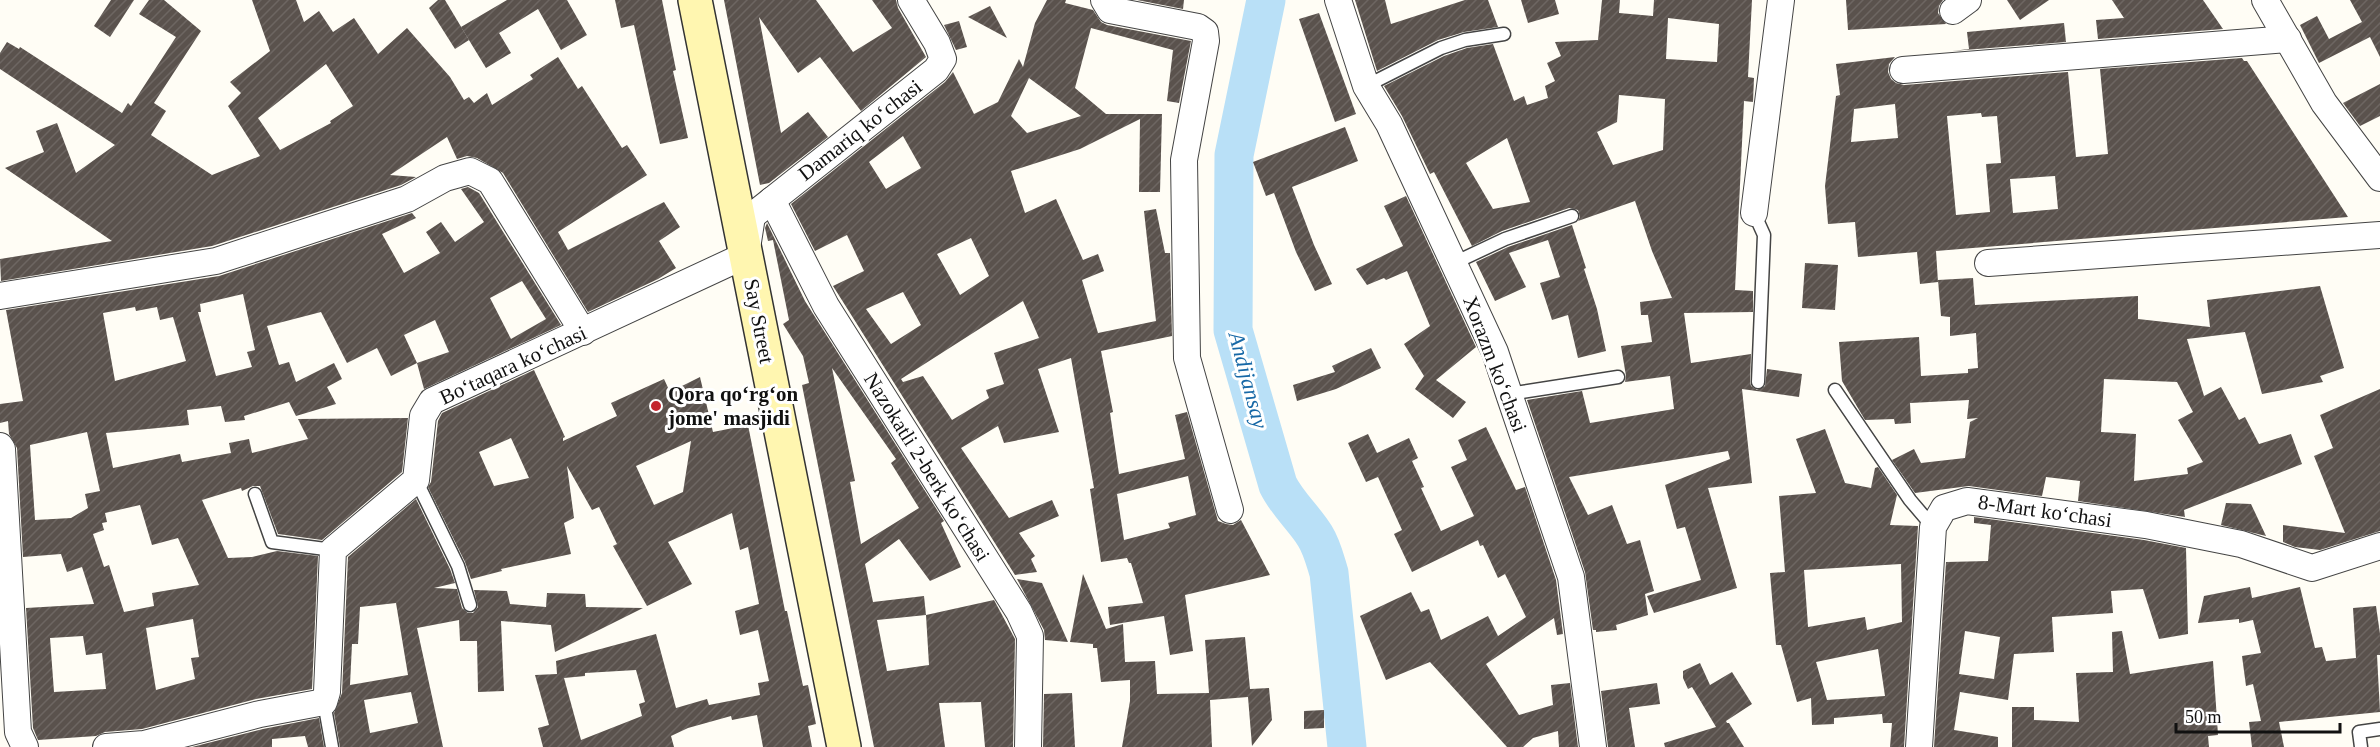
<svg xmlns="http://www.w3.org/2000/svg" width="2380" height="747" font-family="Georgia,serif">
	<defs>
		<pattern id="building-hatch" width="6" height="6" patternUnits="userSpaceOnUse" patternTransform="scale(1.5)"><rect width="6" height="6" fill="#5a524d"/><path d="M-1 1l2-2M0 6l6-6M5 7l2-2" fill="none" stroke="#6d6662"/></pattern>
	</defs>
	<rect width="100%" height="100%" fill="#fffdf5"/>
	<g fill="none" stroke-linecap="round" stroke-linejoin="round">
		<path stroke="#b9e0f7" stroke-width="39" d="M1266 0 1234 155 1233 330 1278 485C1288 505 1304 518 1315 536 1322 547 1325 560 1329 573L1347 747"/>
	</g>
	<g fill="url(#building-hatch)" fill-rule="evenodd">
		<path d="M111 0H134L110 37 94 26Z"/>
		<path d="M149 0H164L201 31 154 103 166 111 151 135 212 175 260 156 228 106 241 93 230 82 270 51 252 0H296L304 22 319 11 333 32 354 18 378 54 407 28 450 77 464 100 469 97 474 103 487 93 492 105 533 79 530 75 558 57 578 89 582 86 622 148 627 145 647 175 558 232 568 250 664 202 680 227 659 241 676 268 658 279 588 312 503 173 477 158 467 156 457 159 447 137 390 175 416 177 401 185 212 246 1 281 0 259 112 241 5 168 44 152 36 131 57 123 76 173 115 145 0 69V53L7 42 19 49 20 47 122 113 128 103 131 106 176 37 139 14ZM326 64 353 106 330 121 331 123 280 150 258 118Z"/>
		<path d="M438 0H445L469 40 455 49 429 8Z"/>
		<path d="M507 0H567L587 35 561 50 538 9 499 33 511 53 486 68 461 27Z"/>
		<path d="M615 0H662L676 70 673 71 688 138 660 144 634 25 621 28Z"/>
		<path d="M724 0H816L853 52 892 28 872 0H896L898 8 926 57 861 111 820 57 798 73 759 17 781 133 808 112 828 137 769 183 760 185Z"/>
		<path d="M1047 0H1066L1065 3 1093 10 1101 22 1107 25 1191 41 1179 103 1167 101 1173 50 1091 28 1075 88 1106 114H1162L1160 192H1139L1140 119 1080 149 1011 171 1025 213 1056 199 1083 260 1098 254 1104 271 1082 280 1098 333 1156 321 1144 211 1156 209 1165 253H1170L1172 336 1101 351 1113 412 1110 413 1119 474 1185 459 1175 415 1187 412 1218 521 1226 524 1233 525 1241 520 1270 575 1185 595 1193 651 1170 655 1164 616 1110 625 1108 607 1143 603 1131 563H1129L1127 558 1101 562 1090 489 1094 488 1071 358 1038 369 1059 432 1004 443 998 426 961 448 1009 518 1052 500 1059 516 1019 533 1035 556 1031 559 1037 572 1015 575 833 286 864 271 847 235 815 251 791 204 945 82 953 72 974 114 998 102 1019 59 1023 67 1035 23ZM1029 78 1081 116 1027 133 1011 116ZM903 136 921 168 886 189 869 162ZM971 238 989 276 960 295 937 254ZM903 292 921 325 891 344 866 309ZM1023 301 1039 338 994 353 1004 384 986 390 989 398 952 420 923 376 903 382 901 379ZM1188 476 1196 515 1168 523 1170 528 1124 540 1117 494Z"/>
		<path d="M1137 0H1184L1183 9Z"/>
		<path d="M1355 0H1385L1391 24 1465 0H1488L1498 27 1464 32 1438 40 1377 71Z"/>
		<path d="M1521 0H1555L1559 14 1528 23Z"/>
		<path d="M1602 0H1620L1619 13 1653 16 1654 0H1752L1748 77 1754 78 1753 102 1744 101 1735 290 1753 291V312L1684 313 1691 363 1751 354 1750 382 1751 386 1757 390 1765 386 1767 369 1802 374 1799 397 1742 389 1752 483 1708 488 1737 588 1654 613 1647 596 1701 580 1685 527 1677 529 1665 485 1730 459 1728 451 1569 477 1588 515 1612 505 1627 544 1640 540 1654 591 1645 594 1648 615 1616 625 1617 630 1596 632V630H1593L1585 572 1527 400 1582 391 1590 423 1674 409 1670 376 1625 382 1626 376 1621 346 1652 342 1648 315H1641L1640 302 1672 298 1652 251 1635 201 1578 221 1580 217 1578 210 1569 208 1502 231 1472 246 1434 172 1430 174 1402 116 1384 86 1444 56 1467 48 1493 44 1514 101 1524 96 1527 105 1548 98 1545 86 1555 81 1547 63 1561 56 1555 42 1598 40ZM1668 18 1719 24 1717 62 1666 59ZM1619 95 1665 99 1663 150 1613 165 1597 132 1617 122ZM1507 138 1530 202 1493 209 1466 163Z"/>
		<path d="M1846 0H1943L1939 6 1938 13 1946 24 1848 30Z"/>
		<path d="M2007 0H2049L2020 20Z"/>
		<path d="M2112 0H2203L2223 29 2098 39 2096 20 2124 18Z"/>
		<path d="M2350 0H2380V57L2370 37 2319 63 2300 25 2317 16 2329 39 2362 22Z"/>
		<path d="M990 6 1007 38 968 17Z"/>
		<path d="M1319 13 1356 114 1335 122 1299 19Z"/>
		<path d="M959 21 967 47 956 50 944 25Z"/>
		<path d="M2064 23 2066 42 1952 51 1969 49 1967 32Z"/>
		<path d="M1895 57 1889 64 1888 72 1891 79 1896 83 1904 85 2068 72 2076 157 2108 154 2100 69 2242 58 2244 61H2247L2348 217 1936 251 1938 282 1920 284 1917 252 1858 257 1855 222 1828 224 1825 186 1836 96 1840 95 1836 64ZM1895 104 1898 138 1851 142 1854 109ZM1981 113 1982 117 1997 116 2001 163 1986 164 1990 212 1956 215 1947 116ZM2055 176 2058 209 2013 213 2010 179Z"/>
		<path d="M2380 84V116L2360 126 2343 103Z"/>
		<path d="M1345 127 1358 161 1292 187 1314 245 1332 284 1315 291 1296 252 1274 193 1266 196 1253 162Z"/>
		<path d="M468 187 479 193 561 325 424 389 417 363 391 376 377 348 347 363 321 312 267 326 279 365 289 362 296 382 334 363 342 379 327 387 336 404 296 416 289 402 244 416 245 420 225 422 221 406 187 410 189 425 106 433 113 468 180 454 182 462 231 453 229 443 249 439 252 453 308 439 298 419 408 418 402 472 322 540 278 534 260 486H253L242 491 241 488 202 500 228 558 252 557 277 551 318 556 312 689 256 699 142 729 105 732 96 736 38 740 33 728 26 608 94 604 82 567 67 572 61 554 23 557 17 448 9 434 8 421 0 423V404L23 401 6 310 219 276 412 213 416 218 382 234 404 273 440 253 426 232 441 222 455 242 484 222 461 189ZM522 281 546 319 511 339 490 298ZM243 294 255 350 247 352 252 367 216 376 198 312H201L200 304ZM135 307 136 311 157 307 160 320 173 317 186 361 115 381 103 313ZM435 320 449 352 417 363 404 335ZM87 432 100 491 85 494 88 508 71 518 35 520 30 445ZM140 505 152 545 178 538 199 585 152 593 154 606 124 612 109 565 104 567 93 534 104 530 102 523 107 522 105 513ZM193 619 199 657 191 658 195 679 156 690 146 628ZM83 636 86 655 102 653 106 689 54 692 50 638Z"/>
		<path d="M1406 196 1476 347 1436 380 1466 402 1453 418 1415 389 1424 376 1404 344 1430 326 1407 271 1386 280 1384 278 1367 285 1356 269 1403 246 1384 206Z"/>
		<path d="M767 223 805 301 944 521 941 523 961 567 930 581 899 539 865 564 873 602 924 596 926 615 994 600 1015 639 1013 747H985L981 702 939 703 945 747H874L802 385 809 383 803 356 783 324 789 320 773 240 768 241 765 228ZM832 368 896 459 891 463 919 508 861 544 850 482 855 481ZM926 615 929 665 887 671 877 620Z"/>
		<path d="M1572 225 1586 268 1584 269 1597 309 1606 351 1578 358 1568 315 1552 320 1540 283 1560 277 1548 240 1509 253 1526 287 1495 301 1476 262 1508 247Z"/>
		<path d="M1805 263 1838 265 1835 310 1802 308Z"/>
		<path d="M1973 278 1975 305 2138 296V319L2210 327 2207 300 2320 286 2344 368 2320 376 2323 382 2262 394 2245 332 2187 339 2204 396 2221 387 2239 420 2245 417 2259 444 2291 434 2302 464 2184 510 2185 517 2078 501 2080 481 2046 477 2042 496 1969 486 1915 493 1892 460 1914 449 1921 463 1965 458 1970 422 1978 418 1967 419 1969 400 1910 403 1911 423 1895 424 1894 419 1865 420 1842 381 1839 342 1919 337 1921 376 1968 373V369L1978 368 1976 333 1950 336V317L1941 316 1938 280ZM2104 379 2177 382 2193 412 2178 420 2203 462 2187 468 2188 474 2134 481 2136 434 2101 432Z"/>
		<path d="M1371 348 1381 368 1336 389 1297 401 1293 385 1335 372 1332 366Z"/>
		<path d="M534 370 565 437 563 438V441L617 416 611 403 664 379 670 392 700 377 713 432 748 425 785 611H787L803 686 808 685 816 724 808 726 812 747H763L757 715 732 720 731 716 688 728 671 736 674 747H543L538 728 549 725 535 675 557 674 556 661 656 634 676 708 707 699 709 705 760 695 758 683 769 681 758 630 740 635 735 611 759 604 748 547 740 550 732 513 668 542 692 584 647 606 613 546 617 544 599 507 592 510 567 466 574 518 564 523 571 554 501 569 502 571 471 579 465 562 428 487 431 482 438 421 442 413ZM511 438 529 478 494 486 479 452ZM691 441 683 492 654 505 636 466ZM636 670 645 702 639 704 642 716 581 740 564 678 585 676V673Z"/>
		<path d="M2380 389V531L2320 550 2295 547 2283 542V525L2345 533 2314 456 2333 448 2320 415Z"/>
		<path d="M1486 427 1516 490 1525 487 1556 580 1563 634 1557 635 1554 618 1486 664 1519 715 1553 705 1551 685 1570 683 1578 747H1559L1558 731 1533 738 1523 747H1507L1430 662 1386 680 1360 616 1411 592 1421 612 1429 609 1441 640 1488 616 1498 636 1526 617 1505 574 1498 578 1483 545 1480 546 1478 540 1412 572 1394 534 1402 530 1378 477 1366 482 1348 443 1368 434 1377 453 1409 438 1418 458 1412 461 1424 487 1421 488 1441 531 1474 516 1451 467 1467 460 1458 440Z"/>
		<path d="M1825 429 1845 483 1871 488 1875 468 1878 467 1897 495 1890 525 1918 526 1904 747H1890L1892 723H1883L1882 714 1834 718V724L1812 725 1811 698 1797 702 1781 645H1776L1770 573 1785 572 1779 496 1816 493 1796 439ZM1901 564 1902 622 1867 630 1865 617 1808 627 1804 570ZM1878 649 1885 696 1827 700 1816 662Z"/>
		<path d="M416 499 450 569 455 583 434 588 457 589 462 608 468 613H473L478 607 474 590 507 591 510 604 546 607 547 593 585 594 586 607 643 608 555 652 551 625 501 621 504 691 478 692 477 641H460L459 620 417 628 443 747H340L334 713 342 693 348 557ZM396 603 408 675 350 685 352 644H358L360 607ZM411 692 418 723 370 733 364 700Z"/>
		<path d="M2226 503 2251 504 2266 536 2221 525Z"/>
		<path d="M1974 517 2144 540 2186 548 2188 634 2159 639 2143 589 2111 591 2113 613 2052 617 2054 652 2014 654 2008 700 1960 692 1954 730 1998 737V747H1934L1946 562 1988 561 1991 525 1974 523ZM1965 631 2000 637 1994 679 1959 674Z"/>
		<path d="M1083 574 1106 629 1123 624 1125 662 1155 661 1157 694 1209 693 1205 640 1245 637 1250 689 1269 688 1272 720 1252 746 1248 697 1210 700 1212 747H1122L1130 701V680L1101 682 1097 648H1093V644L1070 642Z"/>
		<path d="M1017 579 1042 583 1068 642 1045 640 1044 630Z"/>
		<path d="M2250 587 2252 598 2300 587 2315 648 2322 647 2326 661 2356 658 2353 608 2376 606 2380 634V655H2377L2380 712 2279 722 2284 747H2252L2249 722 2261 721 2253 684 2246 686 2242 656 2261 653 2253 620 2239 623V619L2198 623 2204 596Z"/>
		<path d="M2122 631 2130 674 2213 661 2218 735 2208 736 2209 747H2012V707H2034V720L2079 722 2076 673 2113 672 2112 632Z"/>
		<path d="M1700 663 1710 685 1732 672 1752 704 1726 721 1727 723H1729L1744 747H1665L1664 743 1716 727 1692 687 1688 689 1683 678V671Z"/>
		<path d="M1657 683 1660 704 1629 708 1635 747H1608L1601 691Z"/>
		<path d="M1072 693 1075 747H1043L1044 694Z"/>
		<path d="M1324 710V728L1304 729V711Z"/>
		<path d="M319 718 324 747H308L305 736 272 739V747H192L263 729Z"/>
	</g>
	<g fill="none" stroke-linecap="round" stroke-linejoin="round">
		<defs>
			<g id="lane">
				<path d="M1366 86 1441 48 1465 40 1504 34"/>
				<path d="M1754 213 1764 235 1758 382"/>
				<path d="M1454 263 1505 239 1572 216"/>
				<path d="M1835 390 1910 500 1933 527"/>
				<path d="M1509 394 1618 377"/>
				<path d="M416 480 458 566 470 605"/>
				<path d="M255 494 272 542 333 550"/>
				<path d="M324 702 332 747"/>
				<path d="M2361 747 2359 732 2380 729"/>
			</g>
			<g id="street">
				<path d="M1104 0 1110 10 1198 27 1205 32 1206 41 1184 160 1187 358 1230 510"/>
				<path d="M1338 0 1366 86 1389 124 1495 352 1509 394 1571 577 1593 747"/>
				<path d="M2265 0 2324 103 2380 178"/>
				<path d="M1953 11 1968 0"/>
				<path d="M1903 70 2288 39"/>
				<path d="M772 200 826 306 1019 612 1030 636 1028 747"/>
				<path d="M1754 213 1781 0"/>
				<path d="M1988 263 2380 235"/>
				<path d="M0 296 216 261 407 199 445 178 470 171 490 181 583 332"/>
				<path d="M0 446 2 449 18 732 25 747"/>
				<path d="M106 747 144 744 260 714 324 702 327 692 333 550 416 480 423 416 432 401 746 255 752 216 936 70 943 59 937 43 911 0"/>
				<path d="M1919 747 1933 527 1944 508 1967 501 2146 525 2241 544 2312 568 2380 546"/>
			</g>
			<path id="secondary" d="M695 0 844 747"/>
		</defs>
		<use href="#lane" stroke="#444" stroke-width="15"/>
		<use href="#street" stroke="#444" stroke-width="28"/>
		<use href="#secondary" stroke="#333" stroke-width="36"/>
		<use href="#lane" stroke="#fff" stroke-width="12"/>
		<use href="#street" stroke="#fff" stroke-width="26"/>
		<use href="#secondary" stroke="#fff6b0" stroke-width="33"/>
	</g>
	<circle fill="#c4262e" stroke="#fff" stroke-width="2" cx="656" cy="406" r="6"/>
	<g text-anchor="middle" stroke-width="6" stroke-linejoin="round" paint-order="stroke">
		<g font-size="21" fill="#111" stroke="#fff">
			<text transform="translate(860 130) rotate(-38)" y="7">Damariq koʻchasi</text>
			<text transform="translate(759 321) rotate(79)" y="7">Say Street</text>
			<text transform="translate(1495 364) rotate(69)" y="7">Xorazm koʻchasi</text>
			<text transform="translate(513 365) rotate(-25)" y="7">Boʻtaqara koʻchasi</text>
			<text transform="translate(927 467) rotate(58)" y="7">Nazokatli 2-berk koʻchasi</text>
			<text transform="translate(2045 511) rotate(8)" y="7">8-Mart koʻchasi</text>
		</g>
		<g font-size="21" font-weight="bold" fill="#111" stroke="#fff" text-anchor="start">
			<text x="668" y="401">Qora qoʻrgʻon<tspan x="668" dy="24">jome' masjidi</tspan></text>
		</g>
		<g font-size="22" font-style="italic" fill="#1768a6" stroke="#fff">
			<text transform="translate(1249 380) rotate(75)" y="8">Andijansay</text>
		</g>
	</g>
	<path d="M2176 723v9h164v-9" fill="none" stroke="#111111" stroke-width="3"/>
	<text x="2185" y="723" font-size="18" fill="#111111" stroke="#ffffff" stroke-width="4.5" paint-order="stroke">50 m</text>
</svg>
